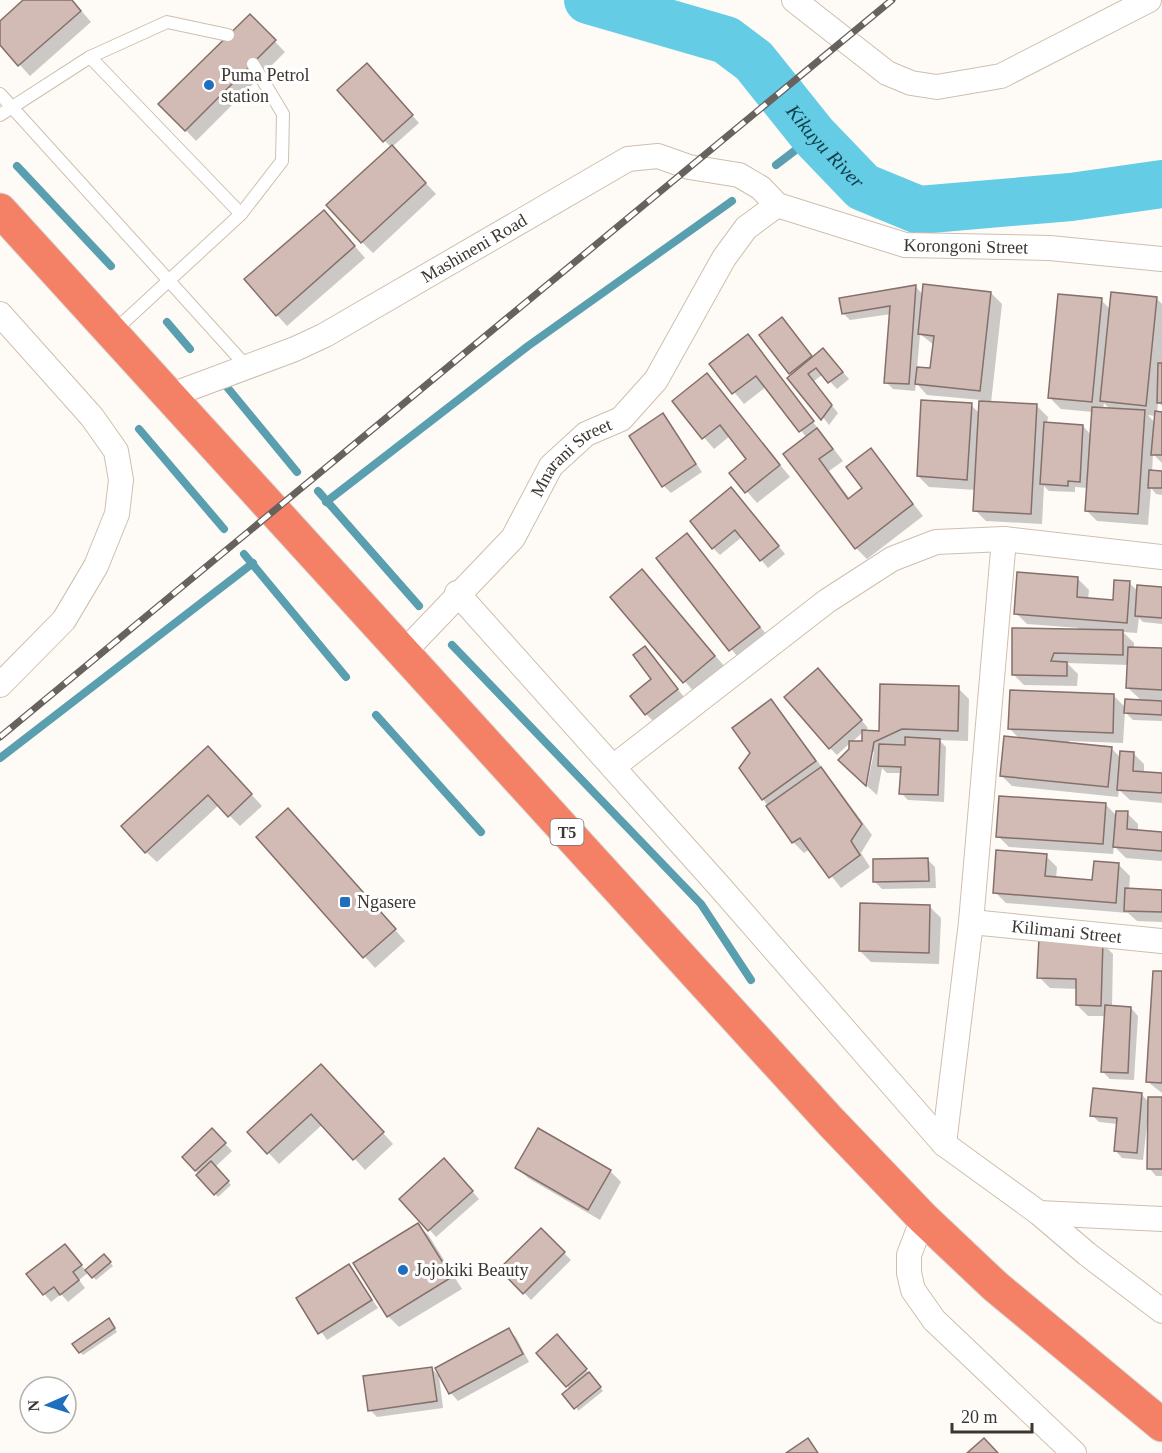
<svg xmlns="http://www.w3.org/2000/svg" width="1162" height="1453" font-family="'Times New Roman',serif">
	<rect width="100%" height="100%" fill="#fefbf7"/>
	<g fill="#0003" fill-rule="evenodd">
		<path d="M26 0H72L91 22 30 76 0 43V23Z"/>
		<path d="M250 16 285 52 196 141 161 104Z"/>
		<path d="M374 72 419 123 392 147 436 194 373 253 362 242 391 147 384 140Z"/>
		<path d="M335 223 365 258 287 326 277 315Z"/>
		<path d="M916 287 923 295 991 293 1002 304 991 403 1037 406 1048 417 1047 424 1083 426 1091 435 1093 412 1061 409 1050 398 1101 300 1111 310 1156 298 1162 304V406L1158 402 1157 413H1162V463L1153 454 1152 472 1162 473V495L1156 494 1151 488 1148 525 1097 521 1086 510 1088 488 1075 487V492L1049 491 1044 486 1042 524 986 521 975 510 976 490 929 487 918 476 971 405 980 414 981 400 927 395 916 383 915 391 893 389 886 382 891 314 850 320 843 313ZM920 334 934 345 931 370 917 369ZM1104 403 1110 409H1103ZM1148 415 1156 416 1155 423Z"/>
		<path d="M789 326 813 358 830 357 849 379 837 389 823 374 813 382 838 413 829 425 761 336Z"/>
		<path d="M747 336 843 461 829 471 850 499 864 488 871 450 923 516 867 559 856 548 807 438 766 387 744 404 711 364Z"/>
		<path d="M707 375 790 477 757 503 731 473 748 459 730 436 714 449 674 402Z"/>
		<path d="M663 415 702 472 671 493 664 486Z"/>
		<path d="M738 496 785 554 768 568 742 537 720 555 713 548Z"/>
		<path d="M687 535 770 639 741 661 658 558Z"/>
		<path d="M642 571 725 667 695 693 612 597Z"/>
		<path d="M1078 579 1089 590 1088 599 1114 602 1129 583 1138 591 1162 589V624L1143 622 1139 618 1137 633 1123 632 1134 643V649L1162 650V721L1133 720 1125 712 1123 743 1069 741V744L1111 748 1121 758 1133 753 1144 764V773L1162 774V803L1130 800 1119 790 1118 797 1012 786 1001 775 1020 739 1010 729 1114 696 1126 708 1142 701 1128 688 1129 665 1067 663 1078 674 1077 686 1024 685 1013 674 1079 628 1027 624 1016 613Z"/>
		<path d="M645 648 684 697 653 721 646 714 653 680Z"/>
		<path d="M825 677 868 728 864 732H881L958 688 969 699 968 741 939 740 946 747 944 802 908 800 901 793 902 773H887L882 768 877 795 867 786 874 752 850 749V743L837 755 830 748ZM863 732V743H851Z"/>
		<path d="M771 701 781 712 872 835 861 853 870 867 841 888 810 849 804 853 794 843 741 768 752 753Z"/>
		<path d="M219 759 262 806 240 826 219 805 157 862 146 852Z"/>
		<path d="M1105 804 1117 816 1127 813 1138 824V831L1162 833V861L1126 858 1114 846 1113 854 1009 847 998 836Z"/>
		<path d="M299 821 405 941 375 968 258 837Z"/>
		<path d="M1046 856 1057 867 1056 879 1093 882 1119 865 1130 876 1129 890 1162 891V922L1137 921 1128 913 1006 903 995 892Z"/>
		<path d="M928 860 935 867 936 888 882 889 874 881Z"/>
		<path d="M930 907 941 918 939 964 871 962 860 951Z"/>
		<path d="M1102 943 1113 954 1112 1007 1131 1008 1138 1016 1134 1080 1110 1079 1103 1072 1106 1016H1088L1077 1005 1078 989 1050 988 1039 977Z"/>
		<path d="M1162 973V1093L1148 1082Z"/>
		<path d="M332 1076 393 1144 365 1170 323 1124 279 1164 249 1132Z"/>
		<path d="M1142 1095 1149 1102 1162 1099V1176H1156L1149 1168V1125H1147L1143 1160 1122 1158 1115 1150 1118 1124 1099 1122 1092 1115Z"/>
		<path d="M212 1130 232 1151 215 1167 231 1185 218 1197 184 1157Z"/>
		<path d="M451 1167 479 1199 436 1237 402 1199Z"/>
		<path d="M517 1168 610 1171 621 1182 600 1220 528 1178Z"/>
		<path d="M418 1225 429 1236 462 1289 399 1327 388 1316Z"/>
		<path d="M541 1230 571 1260 531 1300 502 1269Z"/>
		<path d="M72 1253 86 1271 107 1259 113 1266 96 1280 89 1272 79 1280 85 1288 68 1302 61 1294 51 1302 28 1274Z"/>
		<path d="M349 1266 378 1308 327 1340 298 1298Z"/>
		<path d="M112 1323 117 1332 83 1355 80 1352Z"/>
		<path d="M508 1330 516 1337 529 1362 458 1401 451 1393 437 1369Z"/>
		<path d="M564 1343 603 1391 578 1411 570 1389 538 1353Z"/>
		<path d="M432 1369 439 1376 443 1408 377 1417 370 1410Z"/>
	</g>
	<g fill="none" stroke-linecap="round" stroke-linejoin="round">
		<g stroke="#599faf" stroke-width="8">
			<path d="M776 165 814 136"/>
			<path d="M17 166 111 266"/>
			<path d="M167 322 190 349"/>
			<path d="M222 381 297 472"/>
			<path d="M139 429 224 529"/>
			<path d="M318 491 419 606"/>
			<path d="M326 502 528 346 732 201"/>
			<path d="M244 554 346 677"/>
			<path d="M452 645 701 904 751 980"/>
			<path d="M376 715 481 832"/>
			<path d="M0 758 253 563"/>
		</g>
		<path stroke="#65cce5" stroke-width="48" id="s1" d="M588 0 726 40 754 61 814 136 863 187 919 210 1071 197 1162 184"/>
	</g>
	<g fill="#d2bab5" stroke="#856f6a" stroke-width="1.5">
		<path d="M23 0H72L81 11 18 66 0 45V21Z"/>
		<path d="M250 14 276 40 185 131 158 104Z"/>
		<path d="M367 63 413 115 383 142 337 90Z"/>
		<path d="M392 145 426 183 361 243 326 205Z"/>
		<path d="M324 210 355 246 276 316 244 279Z"/>
		<path d="M923 284 991 292 980 391 915 384 917 367 930 368 934 336 918 334Z"/>
		<path d="M916 285 909 384 884 383 890 306 842 314 839 298Z"/>
		<path d="M1111 292 1157 297 1146 406 1100 401Z"/>
		<path d="M1058 294 1102 298 1092 402 1048 398Z"/>
		<path d="M782 317 812 356 789 374 759 335Z"/>
		<path d="M748 334 814 421 799 432 756 376 732 394 709 364Z"/>
		<path d="M823 348 843 372 828 383 816 368 808 374 832 405 821 420 787 378Z"/>
		<path d="M1158 363H1162V403H1157Z"/>
		<path d="M707 373 780 465 745 493 729 473 746 459 720 425 702 439 672 401Z"/>
		<path d="M921 400 972 403 967 480 917 476Z"/>
		<path d="M979 401 1037 404 1031 514 973 511Z"/>
		<path d="M1092 407 1145 410 1138 514 1085 511Z"/>
		<path d="M1155 411 1162 412V455H1151Z"/>
		<path d="M663 413 696 464 662 487 629 436Z"/>
		<path d="M1044 422 1083 425 1080 482 1068 481V486L1040 484Z"/>
		<path d="M817 428 833 449 819 459 848 499 862 488 846 467 871 448 913 504 855 549 783 454Z"/>
		<path d="M1149 470 1162 471V488H1148Z"/>
		<path d="M731 487 779 546 760 561 735 530 712 549 690 521Z"/>
		<path d="M687 533 760 627 729 651 656 558Z"/>
		<path d="M642 569 715 656 683 683 610 597Z"/>
		<path d="M1017 572 1078 577 1077 597 1113 600 1114 580 1130 581 1127 623 1014 614Z"/>
		<path d="M1137 585 1162 587V618L1135 616Z"/>
		<path d="M1012 628 1123 630V655L1054 653 1051 661 1067 662V676L1012 675Z"/>
		<path d="M645 646 678 689 645 715 630 696 651 679 633 655Z"/>
		<path d="M1128 647 1162 648V690L1126 688Z"/>
		<path d="M818 668 862 720 829 749 784 697Z"/>
		<path d="M880 684 959 686 958 731 902 729 874 742 866 786 838 760 849 749V741H862V730L879 731Z"/>
		<path d="M1010 690 1114 694 1113 733 1008 729Z"/>
		<path d="M771 699 816 761 762 800 739 768 750 753 732 728Z"/>
		<path d="M1125 699 1162 701V715L1124 713Z"/>
		<path d="M1004 736 1112 747 1108 787 1000 776Z"/>
		<path d="M905 737 940 739 938 795 899 794 901 767 878 766 879 744 905 745Z"/>
		<path d="M208 746 252 794 228 817 208 795 145 853 121 826Z"/>
		<path d="M1120 751 1134 752 1133 771 1162 773V793L1117 790Z"/>
		<path d="M821 767 862 824 851 841 860 855 829 878 800 838 792 843 766 806Z"/>
		<path d="M999 796 1106 803 1103 844 996 837Z"/>
		<path d="M288 808 396 929 363 958 256 837Z"/>
		<path d="M1116 811H1128L1127 829 1162 832V851L1113 847Z"/>
		<path d="M996 850 1047 854 1045 876 1092 880 1094 861 1119 863 1116 903 993 893Z"/>
		<path d="M928 858 929 881 873 882V859Z"/>
		<path d="M1125 888 1162 890V912L1124 911Z"/>
		<path d="M860 903 930 905 929 953 859 951Z"/>
		<path d="M1039 938 1103 941 1101 1006 1076 1005V979L1037 978Z"/>
		<path d="M1153 971H1162V1083L1146 1082Z"/>
		<path d="M1105 1005 1131 1007 1128 1073 1101 1072Z"/>
		<path d="M321 1064 384 1132 353 1160 311 1114 267 1154 247 1132Z"/>
		<path d="M1093 1088 1142 1093 1137 1153 1114 1151 1117 1118 1090 1116Z"/>
		<path d="M1148 1097H1162V1169H1147Z"/>
		<path d="M212 1128 226 1143 195 1171 182 1157Z"/>
		<path d="M538 1128 611 1170 588 1210 515 1168Z"/>
		<path d="M444 1158 473 1191 428 1231 399 1199Z"/>
		<path d="M211 1161 229 1181 214 1195 196 1175Z"/>
		<path d="M418 1223 452 1277 387 1317 353 1263Z"/>
		<path d="M541 1228 565 1252 523 1294 499 1269Z"/>
		<path d="M65 1244 82 1265 73 1272 79 1280 60 1295 54 1287 43 1295 26 1274Z"/>
		<path d="M104 1254 111 1262 92 1278 85 1270Z"/>
		<path d="M349 1264 372 1300 318 1334 296 1298Z"/>
		<path d="M109 1318 115 1328 79 1353 72 1344Z"/>
		<path d="M509 1328 523 1354 449 1394 435 1368Z"/>
		<path d="M557 1334 587 1369 566 1387 536 1353Z"/>
		<path d="M432 1367 437 1401 368 1411 363 1376Z"/>
		<path d="M589 1372 601 1387 574 1409 562 1394Z"/>
		<path d="M808 1438 818 1453H786Z"/>
		<path d="M984 1438 998 1453H967Z"/>
	</g>
	<g fill="none" stroke-linecap="round" stroke-linejoin="round">
		<defs>
			<g id="lane">
				<path d="M90 57 241 214"/>
				<path d="M0 94 247 367"/>
				<path d="M0 115 90 57 167 22 228 35"/>
				<path d="M113 332 241 214 282 161 283 114 253 64"/>
			</g>
			<g id="street">
				<path d="M794 0 887 73 911 83 937 87 1001 76 1149 0"/>
				<path id="s2" d="M777 205 905 245 1050 248 1162 259"/>
				<path d="M0 314 92 417 116 451 121 480 117 514 96 566 64 620 0 685"/>
				<path id="s3" d="M169 396 295 349 325 335 628 159 658 156 689 167 739 175 761 188 777 205"/>
				<path d="M457 593 720 887 944 1144 1039 1213 1087 1254 1162 1311"/>
				<path id="s4" d="M403 653 513 538 551 466 586 434 621 419 656 380 724 258 746 228 777 205"/>
				<path d="M613 767 827 601 892 559 936 542 1004 539 1162 557"/>
				<path id="s5" d="M971 922 1162 941"/>
				<path d="M944 1144 971 922 1004 539"/>
				<path d="M1039 1213 1162 1219"/>
				<path d="M923 1218 909 1255V1273L913 1290 934 1320 1074 1453"/>
			</g>
			<path id="highway" d="M0 210 831 1122 923 1218 995 1286 1162 1425"/>
		</defs>
		<use href="#lane" stroke="#cebfae" stroke-width="14"/>
		<use href="#street" stroke="#cebfae" stroke-width="26"/>
		<use href="#highway" stroke="#d8d7d6" stroke-width="35"/>
		<use href="#lane" stroke="#fff" stroke-width="12"/>
		<use href="#street" stroke="#fff" stroke-width="24"/>
		<use href="#highway" stroke="#f48066" stroke-width="33"/>
		<defs>
			<path id="rail" d="M0 737 892 0"/>
		</defs>
		<use href="#rail" stroke="#67625d" stroke-width="7"/>
		<use href="#rail" stroke="#fff" stroke-width="4.5" stroke-dasharray="14" stroke-linecap="butt"/>
	</g>
	<g fill="#206fbe" stroke="#fff" stroke-width="2">
		<circle cx="209" cy="85" r="6"/>
		<rect x="339" y="896" width="12" height="12" rx="3"/>
		<circle cx="403" cy="1270" r="6"/>
	</g>
	<g text-anchor="middle" stroke-width="6" stroke-linejoin="round" paint-order="stroke">
		<rect fill="#fff" stroke="#76726e" stroke-width="1.5" x="550.5" y="819" width="33" height="26" rx="4.5"/>
		<g font-size="16" font-weight="bold" fill="#3c3630">
			<text x="567" y="838">T5</text>
		</g>
		<g font-size="18" fill="#3c3630" stroke="#fff" text-anchor="start">
			<text x="221" y="81">Puma Petrol<tspan x="221" dy="21">station</tspan></text>
			<text x="357" y="908">Ngasere</text>
			<text x="415" y="1276">Jojokiki Beauty</text>
		</g>
		<g font-size="18" fill="#3c3630" stroke="#fff">
			<text dy="6" stroke="none"><textPath href="#s2" startOffset="195">Korongoni Street</textPath></text>
			<text dy="6" stroke="none"><textPath href="#s3" startOffset="340">Mashineni Road</textPath></text>
			<text dy="6" stroke="none"><textPath href="#s4" startOffset="261">Mnarani Street</textPath></text>
			<text dy="6" stroke="none"><textPath href="#s5" startOffset="96">Kilimani Street</textPath></text>
		</g>
		<g font-size="20" font-style="italic" fill="#0f3f49" stroke="#fff">
			<text dy="7" stroke="none"><textPath href="#s1" startOffset="290">Kikuyu River</textPath></text>
		</g>
	</g>
	<g transform="translate(48 1405) rotate(267)"><circle r="28" fill="#ffffff" stroke="#b1afac" stroke-width="1.5"/>
	<path d="M0-4.5L10 22L0 15L-10 22Z" fill="#206fbe"/>
	<text y="-9" font-size="16" font-weight="bold" text-anchor="middle" fill="#3c3630">N</text>
	</g>
	<path d="M952 1423v9h80v-9" fill="none" stroke="#3c3630" stroke-width="3"/>
	<text x="961" y="1423" font-size="18" fill="#3c3630" stroke="#ffffff" stroke-width="4.5" paint-order="stroke">20 m</text>
</svg>
